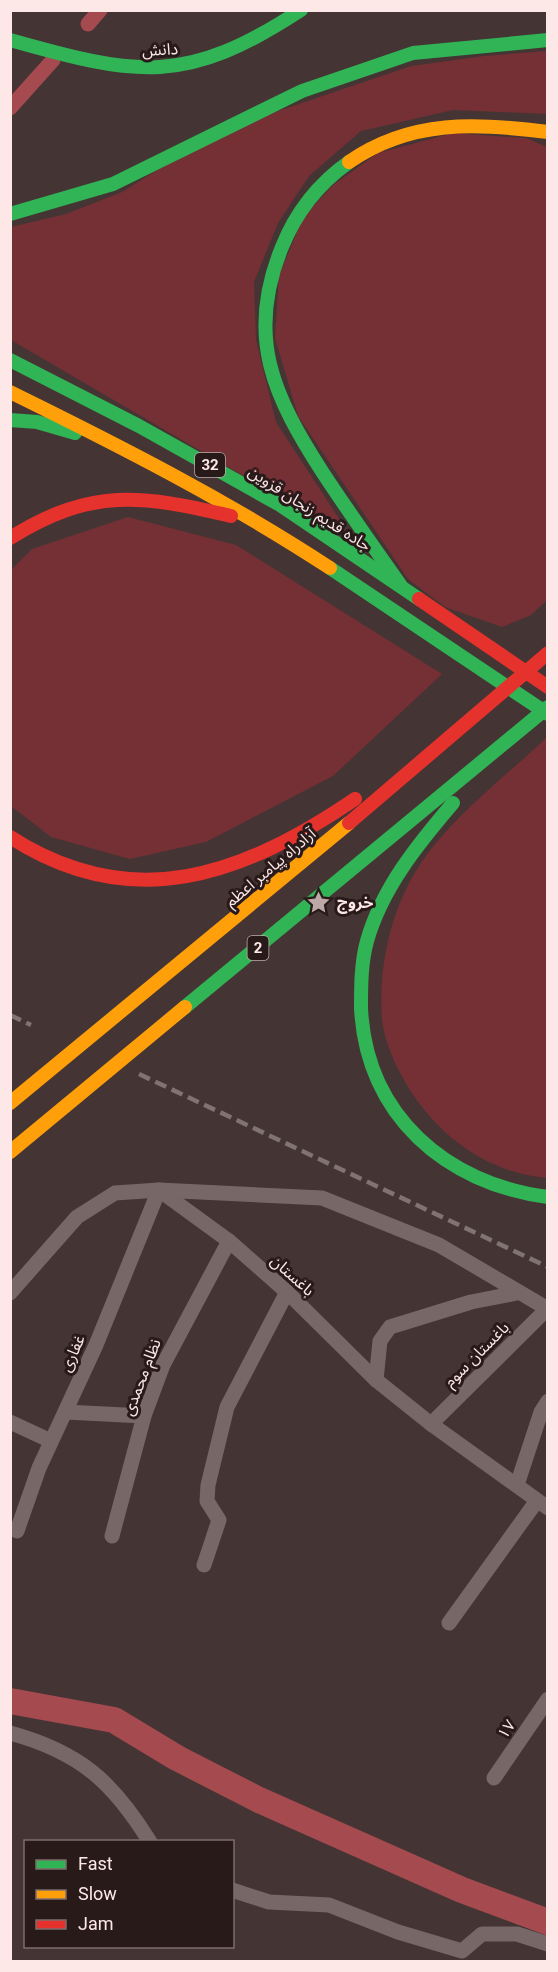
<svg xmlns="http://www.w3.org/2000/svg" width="558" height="1972" font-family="Roboto,'Noto Sans Arabic',sans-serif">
	<rect width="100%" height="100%" fill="#453434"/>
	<g fill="#743034">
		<path d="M547 51V114L453 110 361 131 309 176 278 223 254 282 256 340 276 422 353 540 11 340V227L66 214 122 192 222 130 411 66 484 56Z"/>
		<path d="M453 133 526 138 547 147V600L531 615 502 627 445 607 408 579 298 416 275 338 279 276 303 217 333 185 378 153Z"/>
		<path d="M128 517 236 545 442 674 333 776 206 842 130 859 51 837 11 806V570L32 549Z"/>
		<path d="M546 738H548L547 1178C481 1172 429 1129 399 1071 391 1055 384 1038 382 1020 378 967 391 907 421 863 452 817 506 776 546 738Z"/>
	</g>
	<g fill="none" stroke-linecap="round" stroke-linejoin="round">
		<g stroke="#a54a4e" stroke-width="15">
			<path d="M88 24 100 10"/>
			<path d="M10 108 53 60"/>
		</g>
		<path stroke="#a54a4e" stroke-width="26" d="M10 1701 114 1720 177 1758 259 1800 462 1890 548 1922"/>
		<g stroke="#776767" stroke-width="15">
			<path d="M10 1293 77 1217 115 1193 159 1190 229 1241 287 1292 376 1380 431 1424 548 1508"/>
			<path d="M376 1380 380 1341 390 1327 471 1302 517 1293"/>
			<path d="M65 1412 144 1416"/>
			<path d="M10 1422 51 1441"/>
			<path d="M431 1424 547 1309"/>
			<path d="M517 1485 541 1412 548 1401"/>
			<path d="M17 1531 39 1468 96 1345 159 1190 322 1198 439 1245 548 1309"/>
			<path d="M112 1536 144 1416 163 1365 229 1241"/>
			<path d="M204 1565 219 1520 207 1501 208 1485 227 1407 287 1292"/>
			<path d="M449 1623 536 1502"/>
			<path d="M10 1733C80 1752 113 1782 150 1842"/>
			<path d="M494 1778 548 1699"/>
			<path d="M232 1890 269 1902 329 1905 398 1932 462 1951 482 1934H517L548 1944"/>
		</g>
		<g stroke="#30b455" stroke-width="14">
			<path d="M10 40C138 76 185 86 301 10"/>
			<path d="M349 162C318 184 296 212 282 247 245 337 274 397 323 473 348 511 375 549 401 586"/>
			<path d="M10 214 113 184 302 91 413 53 548 40"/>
			<path d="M10 360 139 426 280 505 419 599"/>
			<path d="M10 420 37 422 75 433"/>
			<path d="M330 568 548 714"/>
			<path d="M453 803C418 844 382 888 367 941 361 963 361 986 361 1008 366 1115 446 1184 548 1197"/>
			<path d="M185 1007 548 707"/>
		</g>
		<g stroke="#ff9f0a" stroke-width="14">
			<path d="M349 162C411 119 477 123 548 132"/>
			<path d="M10 392C120 446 228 501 330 568"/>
			<path d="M10 1103 349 823"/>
			<path d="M10 1152 185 1007"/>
		</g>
		<g stroke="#e5322d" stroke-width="14">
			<path d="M10 538C92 487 141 495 231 516"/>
			<path d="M419 599 548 687"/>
			<path d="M349 823 548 653"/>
			<path d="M10 837C133 916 243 875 355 799"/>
		</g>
		<g stroke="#807373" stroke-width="4.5" stroke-dasharray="12 6" stroke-linecap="butt">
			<path d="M10 1015 31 1025"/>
			<path d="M139 1074 548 1267"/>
		</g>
	</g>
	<defs>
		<symbol id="sight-bare" viewBox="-9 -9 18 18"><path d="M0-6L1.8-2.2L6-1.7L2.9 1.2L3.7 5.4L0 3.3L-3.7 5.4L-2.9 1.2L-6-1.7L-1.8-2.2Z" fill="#bda8a8" stroke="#291a1a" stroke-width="2.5" paint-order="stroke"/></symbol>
	</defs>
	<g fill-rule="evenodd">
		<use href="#sight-bare" x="302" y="886" width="33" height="33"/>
	</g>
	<g text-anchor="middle" stroke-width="6" stroke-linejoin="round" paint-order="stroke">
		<g fill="#291a1a" stroke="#bdaaaa" stroke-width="1.5">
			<rect x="195" y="453" width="30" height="24" rx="4.5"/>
			<rect x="247.5" y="936" width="21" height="24" rx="4.5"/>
		</g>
		<g font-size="15" font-weight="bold" fill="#fde7e7">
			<text x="210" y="470">32</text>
			<text x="258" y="953">2</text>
		</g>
		<g font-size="16" fill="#fde7e7" stroke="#291a1a">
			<text transform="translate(160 49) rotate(-3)" y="6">دانش</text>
			<text transform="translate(310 508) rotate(33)" y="6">جاده قدیم زنجان قزوین</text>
			<text transform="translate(270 867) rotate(-40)" y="6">آزادراه پیامبر اعظم</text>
			<text transform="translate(293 1275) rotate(42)" y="6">باغستان</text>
			<text transform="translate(72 1353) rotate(-66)" y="6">غفاری</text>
			<text transform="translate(476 1354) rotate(-45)" y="6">باغستان سوم</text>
			<text transform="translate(141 1377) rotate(-69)" y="6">نظام محمدی</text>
			<text transform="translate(506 1729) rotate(-56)" y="6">۱۷</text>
		</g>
		<g font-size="16" font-weight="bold" fill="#fde7e7" stroke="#291a1a" text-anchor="start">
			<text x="337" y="908">خروج</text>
		</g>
	</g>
	<rect width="558" height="1972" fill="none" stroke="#fde7e7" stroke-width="24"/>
	<rect x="24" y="1840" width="210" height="108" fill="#291a1a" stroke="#7e6c6c" stroke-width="1.5"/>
	<rect x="36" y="1860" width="30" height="9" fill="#30b455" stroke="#7e6c6c" stroke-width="1.5"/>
	<text x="78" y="1870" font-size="18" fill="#fde7e7">Fast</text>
	<rect x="36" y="1890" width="30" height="9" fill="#ff9f0a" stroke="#7e6c6c" stroke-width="1.5"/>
	<text x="78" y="1900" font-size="18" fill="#fde7e7">Slow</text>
	<rect x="36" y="1920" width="30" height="9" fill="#e5322d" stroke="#7e6c6c" stroke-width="1.5"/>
	<text x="78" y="1930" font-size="18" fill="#fde7e7">Jam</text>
</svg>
